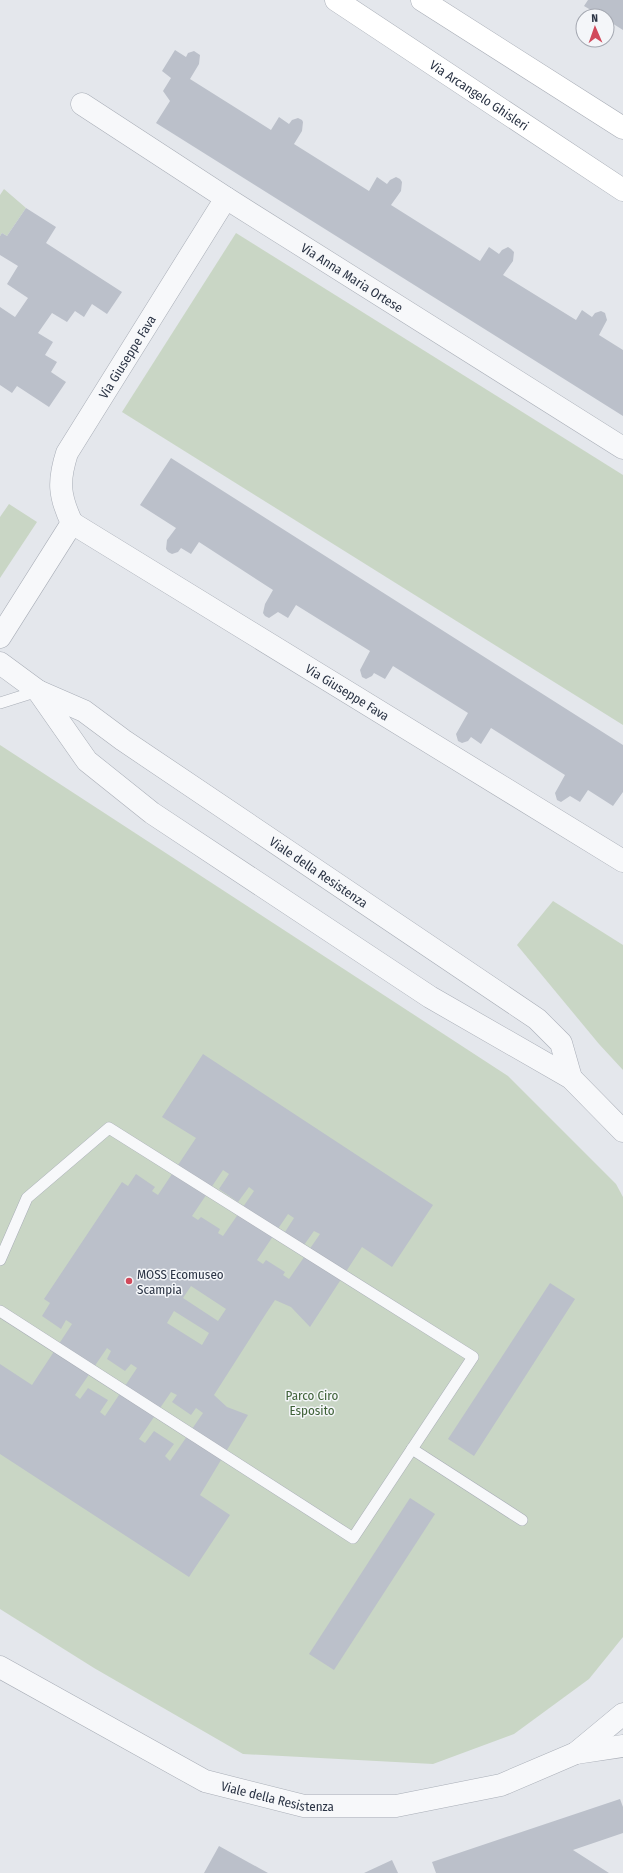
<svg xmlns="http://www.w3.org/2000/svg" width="623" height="1873" font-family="'Fira Sans Condensed',sans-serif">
	<rect width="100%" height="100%" fill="#e4e7ec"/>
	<g fill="#c9d6c5">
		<path d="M4 189 26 208 7 236 2 233 0 236V195Z"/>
		<path d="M236 233 623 475V725L122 412Z"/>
		<path d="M9 504 37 522 0 578V517Z"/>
		<path d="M0 745 508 1076 616 1184 623 1197V1637L589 1679 514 1734 433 1764 243 1754 94 1668 0 1609Z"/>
		<path d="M553 901 623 945V1070L599 1044 517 945Z"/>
	</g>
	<g fill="#bbc0ca" fill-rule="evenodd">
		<path d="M588 0H623V30L607 20V16H601L584 6Z"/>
		<path d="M175 50 186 57 188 53 194 51 200 55 199 64 190 79 271 130 279 117 289 124 292 120 298 118 302 120 303 122 302 131 294 144 369 191 377 177 387 184 390 180 396 177 400 179 402 182 401 191 391 205 480 261 489 247 499 254 502 250 508 247 511 249 514 252 513 261 503 275 576 320 582 310 592 317 595 313 601 311 605 313 607 320 599 335 623 350V416L156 123 170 101 163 91 171 78 162 71Z"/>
		<path d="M26 208 56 227 46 243 122 292 107 314 92 304 84 317 75 311 67 322 52 313 38 333 53 342 45 355 57 362 51 372 66 382 49 407 17 386 12 393 0 385V307L15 317 28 298 7 284 18 266 0 255V236L2 233 7 236Z"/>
		<path d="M171 458 623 745V792L613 806 588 790 580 802 570 796 561 802 557 800 555 793 565 775 491 728 481 744 471 737 468 741 462 743 458 741 456 734 468 713 393 666 385 679 374 673 372 676 366 679 362 677 360 670 370 651 296 605 288 618 278 612 269 618 265 616 263 613 265 604 273 590 199 542 191 554 181 548 178 552 172 554 168 552 166 549 167 540 176 528 140 505Z"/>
		<path d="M203 1054 433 1205 392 1267 362 1247 310 1327 291 1307 275 1300 267 1312 214 1395 227 1407 248 1415 200 1495 230 1515 189 1577 0 1454V1364L32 1385 72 1324 66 1320 61 1329 42 1316 50 1303 44 1299 122 1182 128 1186 136 1174 155 1187 152 1191 158 1195 196 1138 162 1117ZM223 1170 229 1174 219 1189 238 1202 249 1187 254 1191 223 1236 218 1233 220 1229 201 1217 198 1220 192 1216ZM288 1214 294 1218 285 1232 304 1245 314 1231 320 1234 289 1279 283 1275 285 1272 266 1260 263 1264 257 1260ZM191 1286 226 1309 218 1321 183 1298ZM174 1311 209 1333 202 1345 167 1323ZM107 1348 111 1351 107 1359 125 1371 131 1364 137 1368 105 1416 100 1412 108 1400 88 1388 80 1399 75 1395ZM171 1392 177 1395 172 1402 191 1415 196 1408 203 1413 170 1461 165 1456 174 1444 154 1431 145 1443 139 1439Z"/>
		<path d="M550 1283 575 1299 474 1456 448 1439Z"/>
		<path d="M410 1498 435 1514 334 1670 309 1654Z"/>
		<path d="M620 1799 623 1807V1833L573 1850 609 1873H436L432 1862Z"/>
		<path d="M219 1846 268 1873H204Z"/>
		<path d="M392 1860 398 1873H364Z"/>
	</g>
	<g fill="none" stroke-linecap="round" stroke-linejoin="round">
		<defs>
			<g id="lane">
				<path d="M0 703 38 691"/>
				<path d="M0 1260 27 1198 109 1128 473 1357 353 1538 0 1311"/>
				<path d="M412 1449 522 1520"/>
			</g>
			<g id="street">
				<path id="s1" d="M82 104 226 198 623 448"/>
				<path id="s2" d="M72 523C59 496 58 481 67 453L226 198"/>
				<path id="s3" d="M0 637 72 523 623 861"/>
				<path id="s4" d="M0 663 38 691 84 711 123 740 537 1019 561 1043 571 1078"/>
				<path d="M38 691 87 761 152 813 430 997 571 1078 623 1131"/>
				<path id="s5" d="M0 1667 205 1781 304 1806H396L501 1785 576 1753 623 1714"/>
				<path d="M576 1753 623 1746"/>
			</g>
			<g id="secondary">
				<path id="s6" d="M336 0 623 190"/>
				<path d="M422 0 623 128"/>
			</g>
		</defs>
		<use href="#lane" stroke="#a9aeb7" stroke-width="12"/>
		<use href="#street" stroke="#a9aeb7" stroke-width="23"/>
		<use href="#secondary" stroke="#a9aeb7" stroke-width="23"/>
		<use href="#lane" stroke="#f7f8fa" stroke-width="11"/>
		<use href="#street" stroke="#f7f8fa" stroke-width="22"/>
		<use href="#secondary" stroke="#fff" stroke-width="22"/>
	</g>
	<circle fill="#d1495b" stroke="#f4f6f9" stroke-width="1.5" cx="129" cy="1281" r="4"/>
	<g text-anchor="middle" stroke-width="3" stroke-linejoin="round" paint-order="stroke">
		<g font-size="13" fill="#2b3445" stroke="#f4f6f9">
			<text dy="5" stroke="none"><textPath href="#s6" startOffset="172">Via Arcangelo Ghisleri</textPath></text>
			<text dy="5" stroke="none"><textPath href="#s1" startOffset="321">Via Anna Maria Ortese</textPath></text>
			<text dy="5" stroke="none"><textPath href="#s2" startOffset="186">Via Giuseppe Fava</textPath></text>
			<text dy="5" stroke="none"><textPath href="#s3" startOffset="458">Via Giuseppe Fava</textPath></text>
			<text dy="5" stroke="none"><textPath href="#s4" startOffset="382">Viale della Resistenza</textPath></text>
			<text dy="5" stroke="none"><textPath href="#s5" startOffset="309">Viale della Resistenza</textPath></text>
		</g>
		<g font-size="13" fill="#2b3445" stroke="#f4f6f9" text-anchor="start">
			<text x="137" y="1279">MOSS Ecomuseo<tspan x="137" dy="15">Scampia</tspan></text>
		</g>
		<g font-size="13" fill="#3f6138" stroke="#f4f6f9">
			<text x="312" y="1400">Parco Ciro<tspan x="312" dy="15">Esposito</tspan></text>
		</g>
	</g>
	<g transform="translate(595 28) rotate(358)"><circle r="19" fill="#f4f6f9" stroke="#a4a8b1"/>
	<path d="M0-3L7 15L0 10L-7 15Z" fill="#d1495b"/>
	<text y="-6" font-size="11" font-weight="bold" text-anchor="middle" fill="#2b3445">N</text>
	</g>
</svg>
